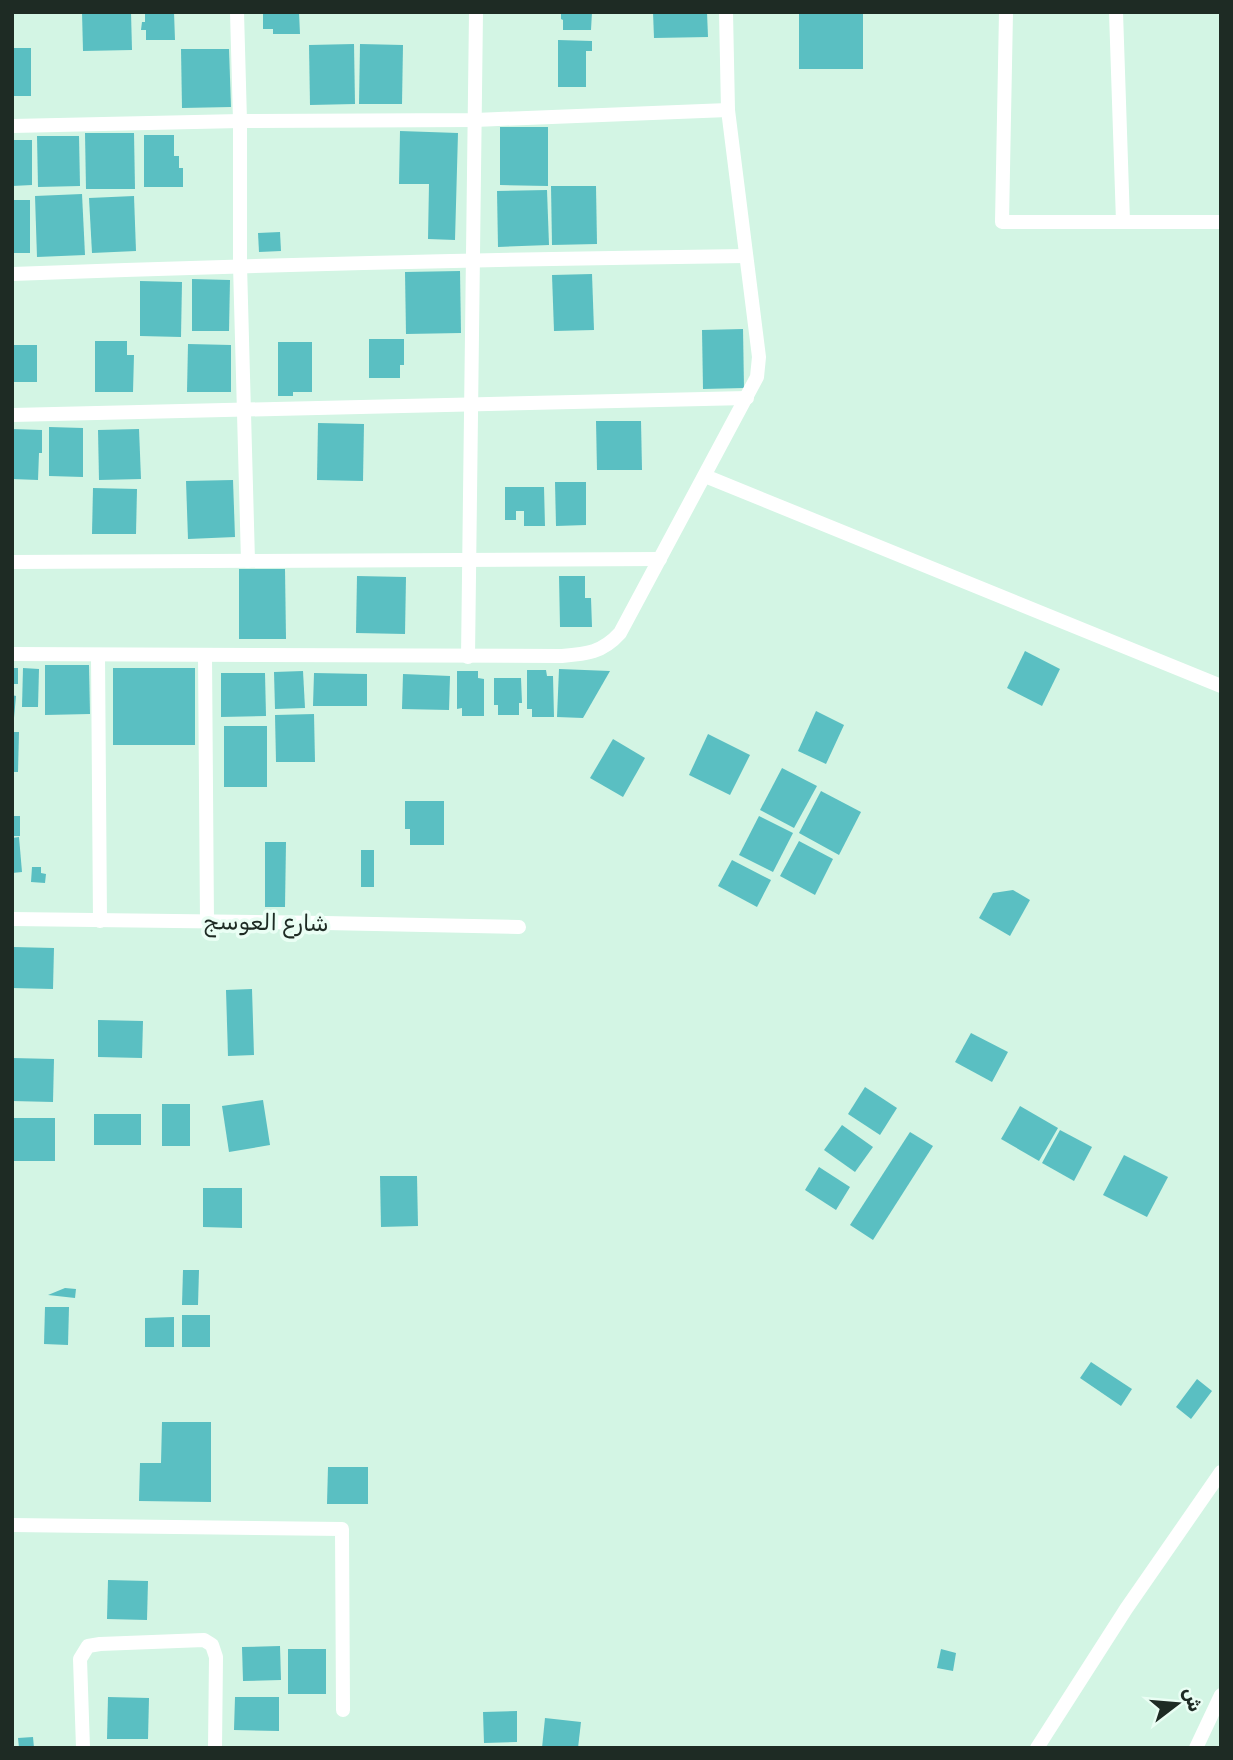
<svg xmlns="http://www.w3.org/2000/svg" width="1233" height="1760" font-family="Rubik,Cairo,sans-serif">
	<rect width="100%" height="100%" fill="#d3f5e4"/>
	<g fill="#5abfc2">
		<path d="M82 12H131L132 50 83 51Z"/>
		<path d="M145 12H174L175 40H146V30H141L142 22H145Z"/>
		<path d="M263 12H299L300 34H273V29H263Z"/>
		<path d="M561 12H592L591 30H563V20L561 19Z"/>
		<path d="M653 12H707L708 37 654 38Z"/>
		<rect x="799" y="12" width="64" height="57"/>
		<path d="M558 40 592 41V51H586V87H558Z"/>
		<path d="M354 44 355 104 310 105 309 45Z"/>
		<path d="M360 44 403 45 402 104H359Z"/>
		<rect x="12" y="48" width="19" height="48"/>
		<path d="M181 49H229L231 107 182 108Z"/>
		<path d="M500 127H548V186L500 185Z"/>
		<path d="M400 131 458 133 455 240 428 239 429 184H399Z"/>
		<path d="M85 133H134L135 189H86Z"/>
		<path d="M144 135H174V156H179V168H183V187H144Z"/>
		<path d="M37 136H79L80 186 38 187Z"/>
		<path d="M12 140H32V185L12 186Z"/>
		<path d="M551 186H596L597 244 552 245Z"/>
		<path d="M547 190 549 245 498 247 497 191Z"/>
		<path d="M82 194 85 255 37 257 35 196Z"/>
		<path d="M134 196 136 251 92 253 89 198Z"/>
		<rect x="12" y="200" width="18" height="53"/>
		<path d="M280 232 281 251 259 252 258 233Z"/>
		<path d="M460 271 461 333 406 334 405 272Z"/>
		<path d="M592 274 594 330 554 331 552 275Z"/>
		<path d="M192 279 230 280 229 331H192Z"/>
		<path d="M140 281 182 282 181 337 140 336Z"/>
		<path d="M743 329 744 388 703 389 702 330Z"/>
		<path d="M369 339H404V365H400V378H369Z"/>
		<path d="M95 341H127V355H134L133 392H95Z"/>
		<path d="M278 342H312V392H293V396H278Z"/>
		<path d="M188 344 231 345V392H187Z"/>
		<rect x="12" y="345" width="25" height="37"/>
		<path d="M596 421H641L642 470H597Z"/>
		<path d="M318 423 364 424 363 481 317 480Z"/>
		<path d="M49 427 83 428V477L49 476Z"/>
		<path d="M12 429 42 430V453H39L38 480 12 479Z"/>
		<path d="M139 429 141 479 99 480 98 430Z"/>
		<path d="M233 480 235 537 188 539 186 481Z"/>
		<path d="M555 482H586V525L556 526Z"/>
		<path d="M505 487H544L545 526H524V511H516V520H505Z"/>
		<path d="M93 488 137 489 136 534H92Z"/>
		<path d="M239 569H285L286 639H239Z"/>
		<path d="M357 576 406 577 405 634 356 633Z"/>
		<path d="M559 576H585V598H591L592 627H560Z"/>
		<path d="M1025 651 1060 669 1042 706 1007 688Z"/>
		<path d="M45 665H89L90 714 45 715Z"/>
		<rect x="12" y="668" width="6" height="16"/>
		<path d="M23 668 39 669 38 707H22Z"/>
		<rect x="113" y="668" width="82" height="77"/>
		<path d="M559 669 610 671 583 718 557 717Z"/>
		<path d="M527 670H546L547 676H553L554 717H532V709H527Z"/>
		<path d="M303 671 305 708 275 709 274 672Z"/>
		<path d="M457 671H478V678L484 679V716H462V708L457 709Z"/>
		<path d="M221 673H265L266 716 221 717Z"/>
		<path d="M314 673 367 674V706H313Z"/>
		<path d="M403 674 450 676 449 710 402 709Z"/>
		<path d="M494 678H521L522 703H519V715H498V705H494Z"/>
		<path d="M12 695 16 696 14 718H12Z"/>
		<path d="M816 711 844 725 826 764 798 751Z"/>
		<path d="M314 714 315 762H276L275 715Z"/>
		<rect x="224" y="726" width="43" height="61"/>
		<path d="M12 732H19L18 772H12Z"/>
		<path d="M708 734 750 755 730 795 689 775Z"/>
		<path d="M613 739 645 758 623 797 590 778Z"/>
		<path d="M782 768 817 786 794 828 760 810Z"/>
		<path d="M821 791 861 812 839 855 799 833Z"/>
		<path d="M405 801H444V845H410V829H405Z"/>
		<rect x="12" y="816" width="8" height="20"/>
		<path d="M759 816 793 833 773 872 739 855Z"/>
		<path d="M19 837 22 872 12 873V838Z"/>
		<path d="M799 841 833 859 815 895 780 876Z"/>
		<path d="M265 842H286L285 907H265Z"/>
		<rect x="361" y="850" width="13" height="37"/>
		<path d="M732 860 771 880 757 907 718 886Z"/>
		<path d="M32 867H41V873L46 874 45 883 31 882Z"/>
		<path d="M1013 890 1030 900 1010 936 979 918 993 893Z"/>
		<path d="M13 947 54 948 53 989 12 988Z"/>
		<path d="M252 989 254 1055 228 1056 226 990Z"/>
		<path d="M98 1020 143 1021 142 1058 98 1057Z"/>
		<path d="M971 1033 1008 1052 992 1082 955 1062Z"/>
		<path d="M12 1058 54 1059 53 1102 12 1101Z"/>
		<path d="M865 1087 897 1108 880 1135 848 1114Z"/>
		<path d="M263 1100 270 1145 229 1152 222 1106Z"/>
		<rect x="162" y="1104" width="28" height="42"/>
		<path d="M1020 1106 1058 1128 1039 1161 1001 1139Z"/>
		<rect x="94" y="1114" width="47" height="31"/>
		<rect x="12" y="1118" width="43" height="43"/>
		<path d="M842 1125 873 1147 855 1172 824 1150Z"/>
		<path d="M1060 1130 1092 1147 1074 1181 1042 1163Z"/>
		<path d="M910 1132 933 1146 873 1240 850 1225Z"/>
		<path d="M1124 1155 1168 1177 1147 1217 1103 1195Z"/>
		<path d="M819 1167 850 1187 836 1210 805 1190Z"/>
		<path d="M380 1176H417L418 1226 381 1227Z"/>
		<path d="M203 1188H242V1228L203 1227Z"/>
		<path d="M183 1270H199L198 1305H182Z"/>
		<path d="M65 1288 76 1289 75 1298 48 1295Z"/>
		<path d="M45 1307H69L68 1345 44 1344Z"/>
		<rect x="182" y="1315" width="28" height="32"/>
		<path d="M174 1317V1347H145V1318Z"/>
		<path d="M1091 1362 1132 1389 1121 1406 1080 1378Z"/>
		<path d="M1197 1379 1212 1391 1191 1419 1176 1407Z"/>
		<path d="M162 1422H211V1502L139 1501 140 1463H161Z"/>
		<path d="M328 1467H368V1504H327Z"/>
		<path d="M108 1580 148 1581 147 1620 107 1619Z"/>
		<path d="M280 1646 281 1680 243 1681 242 1647Z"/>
		<rect x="288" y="1649" width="38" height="45"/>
		<path d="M941 1649 956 1653 953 1671 937 1668Z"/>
		<path d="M108 1697 149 1698 148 1739H107Z"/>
		<path d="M235 1697H279V1731L234 1730Z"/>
		<path d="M517 1711V1742L484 1743 483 1712Z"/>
		<path d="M545 1718 581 1722 578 1748H542Z"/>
		<path d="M33 1737 34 1748H19L18 1738Z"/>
	</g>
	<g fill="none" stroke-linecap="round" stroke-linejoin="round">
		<g stroke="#fff" stroke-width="14">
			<path d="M237 12 240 121V265L248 561"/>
			<path d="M1006 12 1002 222H1221"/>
			<path d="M1116 12 1123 222"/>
			<path d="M12 126 240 121 475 120 728 110"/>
			<path d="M12 274C257 265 501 259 746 256"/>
			<path d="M12 415 747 398"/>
			<path d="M705 476 1221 686"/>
			<path d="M12 562 660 559"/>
			<path d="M12 654 561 656C586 654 602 653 620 633L757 377 759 357 728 110 726 12"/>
			<path d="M98 655 100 921"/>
			<path d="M205 655 207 922"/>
			<path d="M468 657 476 12"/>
			<path d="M12 919 325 923 519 927"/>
			<path d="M12 1525 342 1529 343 1710"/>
			<path d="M83 1748 80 1659 88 1646 100 1644 204 1640 212 1645 216 1657 215 1748"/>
			<path d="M1037 1748 1126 1609 1221 1472"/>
			<path d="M1196 1748 1221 1695"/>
		</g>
	</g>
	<g text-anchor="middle" stroke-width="7" stroke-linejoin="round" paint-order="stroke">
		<g font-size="23" fill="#1e2b24" stroke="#eafef4">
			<text transform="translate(266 922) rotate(1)" y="8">شارع العوسج</text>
		</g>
	</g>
	<rect width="1233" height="1760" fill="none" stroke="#1e2b24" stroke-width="28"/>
	<g transform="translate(1177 1704) rotate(74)" stroke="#eafef4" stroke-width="5" paint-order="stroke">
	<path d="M0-5L12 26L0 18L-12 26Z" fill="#1e2b24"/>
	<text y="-10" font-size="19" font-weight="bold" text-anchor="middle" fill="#1e2b24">ش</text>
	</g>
</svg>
